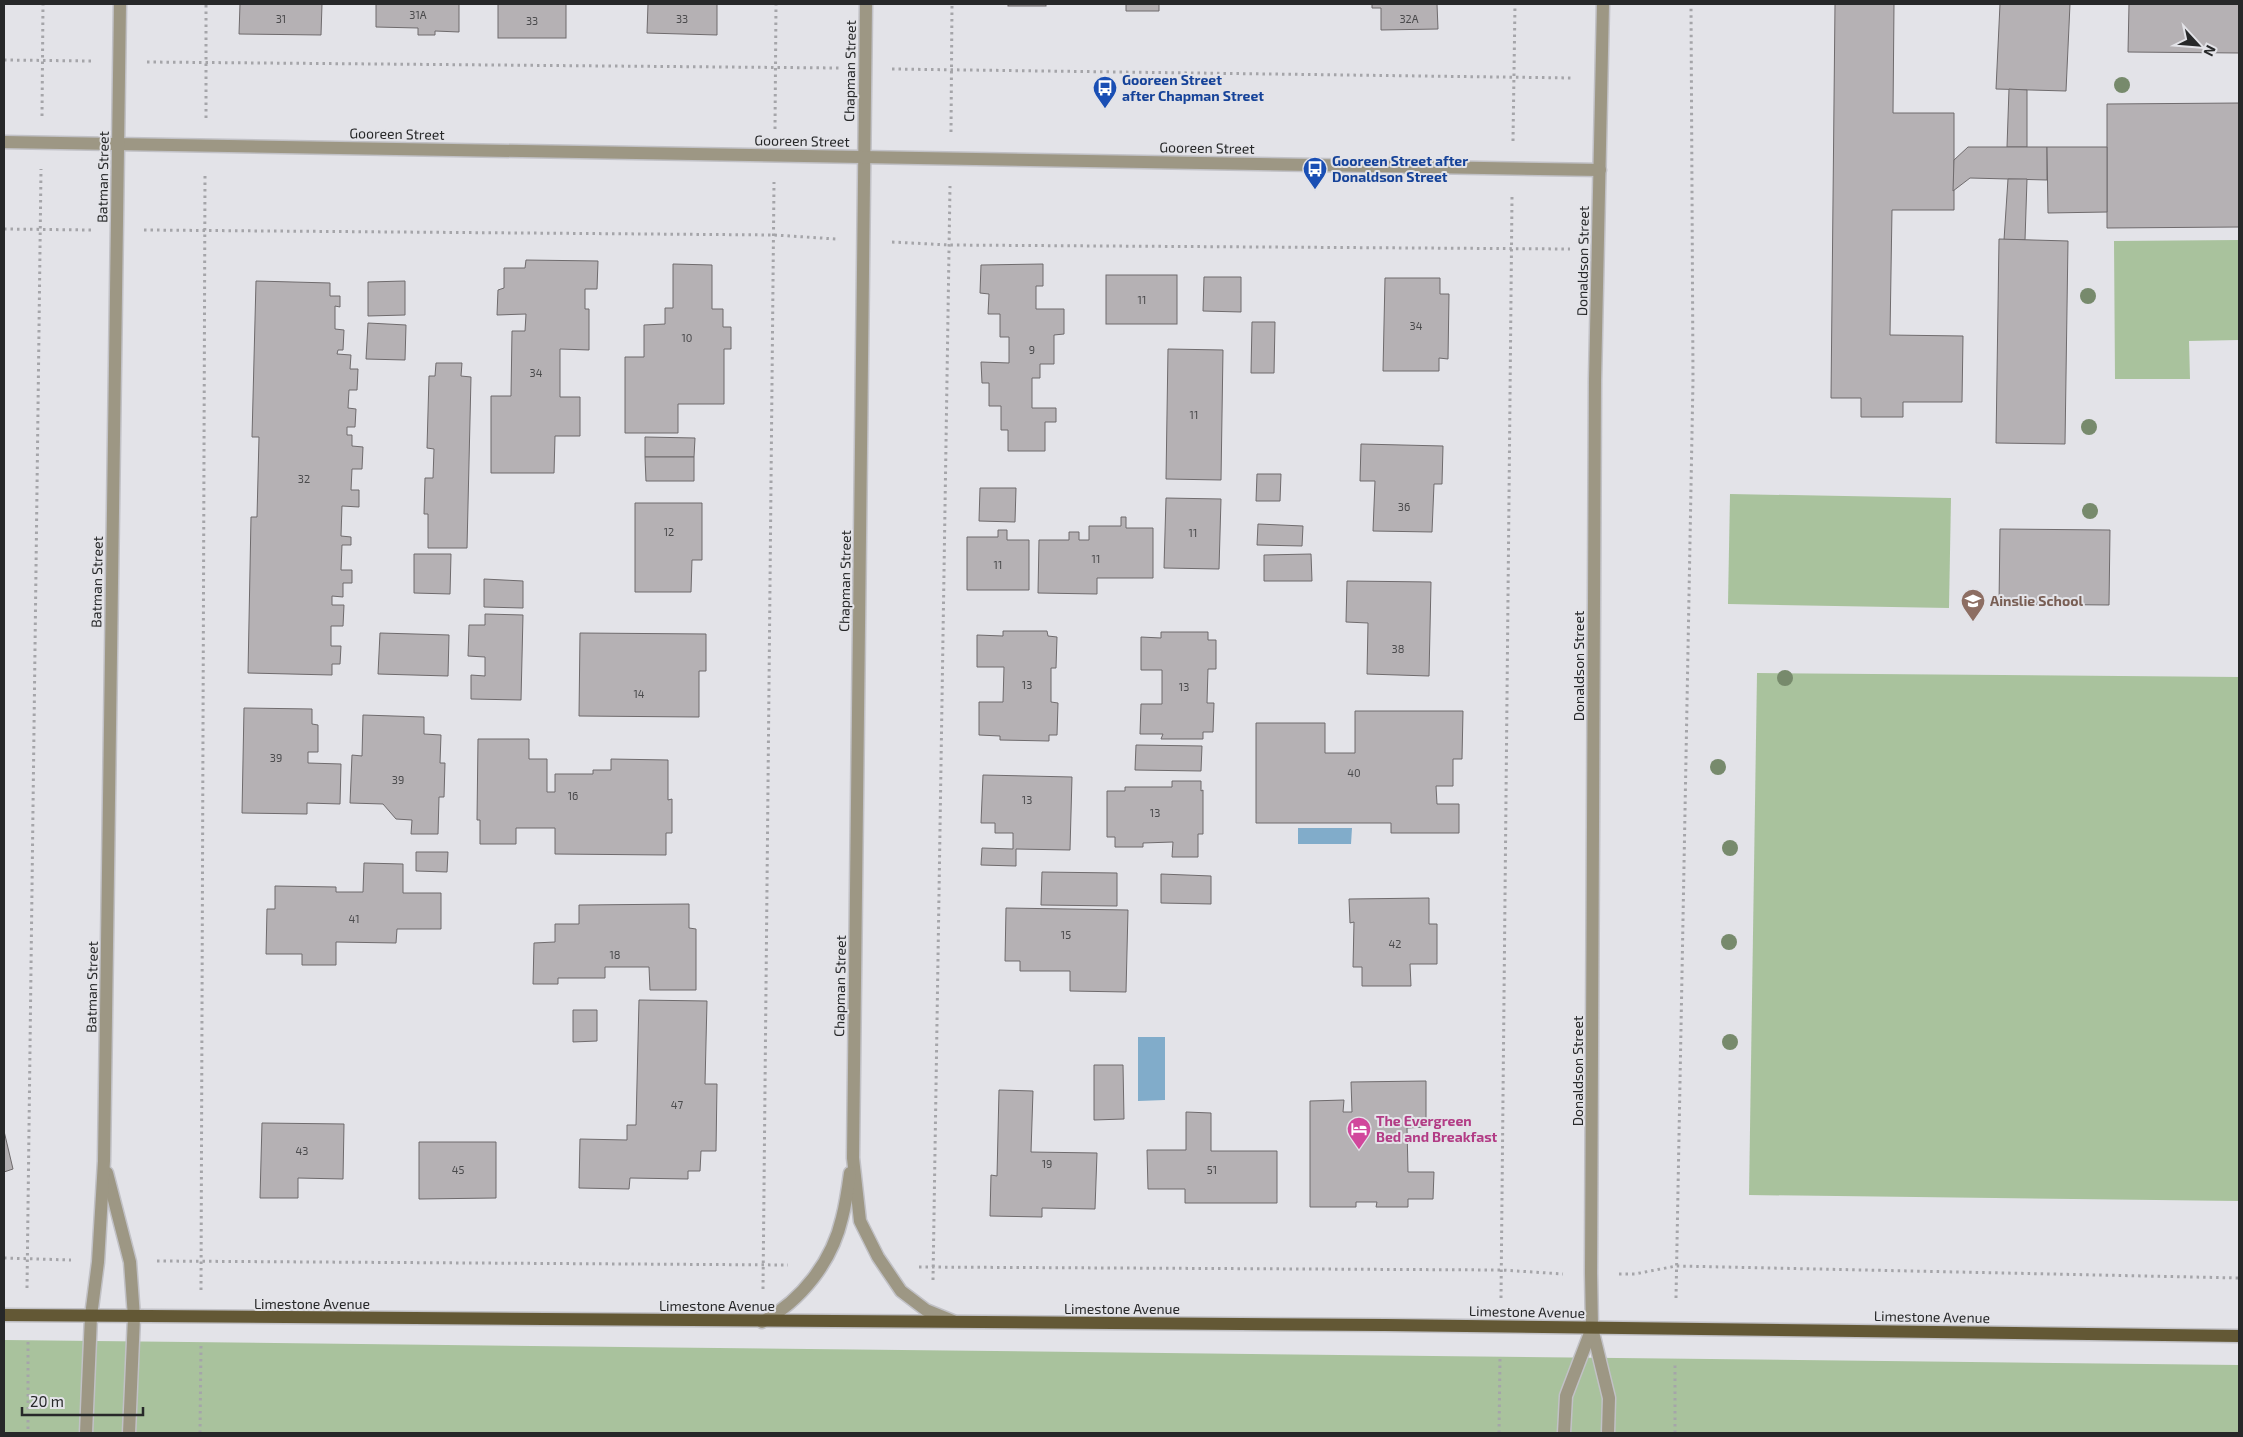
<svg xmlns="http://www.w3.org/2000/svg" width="2243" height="1437" font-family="'Exo 2',sans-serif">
	<rect width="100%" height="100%" fill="#e3e3e8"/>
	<g fill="#a9c29d">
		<path d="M2239 240V340L2189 341 2190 379H2115L2114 241Z"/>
		<path d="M1730 494 1951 498 1949 608 1728 604Z"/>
		<path d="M1757 673 2239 677V1201L1749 1195Z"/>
		<path d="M4 1340 2239 1365V1433H4Z"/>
	</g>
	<g fill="#81acca">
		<path d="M1298 828H1352L1351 844H1298Z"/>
		<path d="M1138 1037H1165V1100L1138 1101Z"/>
	</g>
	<g fill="#b5b1b4" stroke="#6f6b6d">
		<path d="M240 4H322L321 35 239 34Z"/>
		<path d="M376 4H459V32L435 31V35H418V28L376 27Z"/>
		<rect x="498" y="4" width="68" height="34"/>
		<path d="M648 4H717V35L647 33Z"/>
		<rect x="1008" y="4" width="38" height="2"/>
		<path d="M1126 4H1168H1159V11H1126Z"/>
		<path d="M1372 4H1437L1438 29 1381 30V8H1372Z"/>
		<path d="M1835 4H1894L1893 113H1954V210H1892L1890 335 1963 336 1962 402H1903V417H1861V398H1831Z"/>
		<path d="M2000 4H2070L2066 91 1996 89Z"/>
		<path d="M2129 4H2239V53L2128 52Z"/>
		<path d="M2009 89 2027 90V147H2007Z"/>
		<path d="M2239 103V227L2107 228V104Z"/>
		<path d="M1968 147H2047V180L1970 178 1953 191 1954 160Z"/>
		<path d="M2047 147H2107V212L2048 213Z"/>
		<path d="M2008 179H2027L2025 240H2004Z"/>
		<path d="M1999 239 2068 241 2065 444 1996 443Z"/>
		<path d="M526 260 598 261 597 289H585V309H589V350L560 349V397H580V436H555L554 473H491V396H511L512 331H525L526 314 497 315 498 290 504 288V268H525Z"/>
		<path d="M673 264 712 265V309H723V327H731V349H724V404H678V433H625V357H644V325L665 324V308H673Z"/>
		<path d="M1043 264V286H1036V309H1064V334L1054 335V364H1040V378H1032V408H1056V422H1045V451H1008V430H1001V406H989V383H982L981 362 1009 363V337H1000V314H988L989 294 980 293 981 265Z"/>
		<rect x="1106" y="275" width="71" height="49"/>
		<path d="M1204 277H1241V312L1203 311Z"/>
		<path d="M1385 278H1440V294H1449L1448 359 1439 358V371H1383Z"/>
		<path d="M256 281 330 283V296H340V307L335 306V329L344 330 343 350H338L337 354 351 355 350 369H358L357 390H349L348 408 356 409 355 427H347V435H352V446L363 447 362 469H352L351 490H359V507L342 506 341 536 351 537V545H342L341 570H352V583H343V597L332 596V605H344L343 626H331V646H341L340 664H332V675L248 673 251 517H257L259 437H252Z"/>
		<path d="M405 281V315L368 316V282Z"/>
		<path d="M1252 322H1275L1274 373H1251Z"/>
		<path d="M368 323 406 325 405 360 366 359Z"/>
		<path d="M1168 349 1223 350 1221 480 1166 479Z"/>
		<path d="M436 363H462L461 376 471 377 467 548H428V514H424L425 478H433L434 449 427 448 429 376H435Z"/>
		<path d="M645 437 695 438 694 457H645Z"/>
		<path d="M1361 444 1443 446 1442 484H1434L1432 532 1373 531 1375 481H1360Z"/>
		<path d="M645 457H694V481H646Z"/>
		<path d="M1257 474H1281L1280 501H1256Z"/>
		<path d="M980 488H1016L1015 522 979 521Z"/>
		<path d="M1166 498 1221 499 1219 569 1164 568Z"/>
		<path d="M635 503H702V560H692L691 592H635Z"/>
		<path d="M1121 517H1126V528H1153V578H1097V594L1038 593 1039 540H1069V532H1079V540H1089V526H1121Z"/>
		<path d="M1258 524 1303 526 1302 546 1257 545Z"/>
		<path d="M2000 529 2110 530 2109 605 1999 604Z"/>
		<path d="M998 530H1007V540H1029V590H967V537H998Z"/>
		<path d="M414 554H451L450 594 414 593Z"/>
		<path d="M1311 554 1312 581H1264V555Z"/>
		<path d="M484 579 523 581V608L484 607Z"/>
		<path d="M1347 581 1431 582 1429 676 1367 674 1368 623 1346 622Z"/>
		<path d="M485 614 523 615 521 700 471 699V675L485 676V657L468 656 469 625H485Z"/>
		<path d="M1003 631H1047L1048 636 1057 637 1056 668H1051V702L1058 703 1057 735H1049V741L1000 740V736L979 735V702H1003L1004 667H977V635L1003 636Z"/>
		<path d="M1161 632H1208V640H1216V669H1208L1207 703H1214L1213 732H1203V739H1161L1163 734H1140L1141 704H1162V670H1141V637L1161 638Z"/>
		<path d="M380 633 449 635 448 676 378 674Z"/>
		<path d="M580 633 706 634V671H699V717L579 716Z"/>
		<path d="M244 708 312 709V724L318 725V752H308V763L341 764 340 804 307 803V814L242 813Z"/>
		<path d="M1355 711H1463L1462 759H1453V786H1436L1437 804H1459V833H1391V823H1256V723H1325V753H1355Z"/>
		<path d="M363 715 424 717V734L441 735 440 763H445L444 797H439L438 834H411L412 820 396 819 383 804 350 803 352 755 362 756Z"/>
		<path d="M478 739H529V759H547V792H555V774H593V770H611V759L668 760V800L672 799V833H666V855L555 854V828H516V844H480V820H477Z"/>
		<path d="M1136 745 1202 746 1201 771 1135 770Z"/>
		<path d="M983 775 1072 777 1070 850 1016 849V866L981 865 982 848 1013 849V833H995V823H981Z"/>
		<path d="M1172 781H1201V791L1203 790V834H1198V857H1172L1173 842 1143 843V847H1115V837H1107V791H1125V787H1172Z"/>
		<path d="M416 852H448L447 872 416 871Z"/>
		<path d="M364 863 403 864V893H441V929H397L396 943 336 942V965H302V954H266L267 909H275V886L336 887V892H363Z"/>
		<path d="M1042 872 1117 873V906L1041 905Z"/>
		<path d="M1161 874 1211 876V904L1161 903Z"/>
		<path d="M1429 898V924H1437V964H1410L1411 986H1362V967H1353L1354 922 1350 923 1349 899Z"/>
		<path d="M689 904V928L696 929V990H650L649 967H605V978H558V984H533L534 943 555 942V924H579V905Z"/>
		<path d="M1006 908 1128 910 1126 992 1070 991V971H1020V961H1005Z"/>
		<path d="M639 1000 707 1001 705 1084H717L716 1151H701L700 1171H688V1179L630 1178 629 1189 579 1188 580 1139 627 1140V1125H636Z"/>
		<path d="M573 1010H597V1041L573 1042Z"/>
		<path d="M1094 1065H1123L1124 1119 1094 1120Z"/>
		<path d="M1426 1081V1127L1407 1128 1408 1172H1434L1433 1199H1408V1207H1376L1377 1202H1356V1207H1310V1101L1344 1100 1343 1112H1352L1351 1082Z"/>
		<path d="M999 1090 1033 1091 1031 1152 1097 1153 1095 1209 1042 1208V1217L990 1216 991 1175 997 1176Z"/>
		<path d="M1186 1112 1211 1113V1151H1277V1203H1185V1189H1148L1147 1150H1186Z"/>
		<path d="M262 1123 344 1124 343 1179 298 1178V1198H260Z"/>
		<path d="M4 1131 13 1169 4 1172Z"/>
		<path d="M419 1142H496V1198L419 1199Z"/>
	</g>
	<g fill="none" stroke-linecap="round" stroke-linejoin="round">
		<defs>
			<g id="minor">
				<path d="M866 4 853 1158 860 1221 878 1257 901 1291 926 1310 953 1321"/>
				<path d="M1603 4 1595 380 1591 1273 1592 1328 1609 1398 1608 1433"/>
				<path d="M4 142 1600 170"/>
				<path d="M107 1173 130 1262 134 1317 129 1433"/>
				<path d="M762 1322C801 1301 832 1262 842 1218 846 1203 848 1188 850 1173"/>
				<path d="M86 1433 91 1316 98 1262 104 1161 120 4"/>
				<path d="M1564 1433 1566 1396 1592 1328"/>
			</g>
			<path id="major" d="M4 1315 1385 1325 2239 1336"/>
		</defs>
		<use href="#minor" stroke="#c1c1c6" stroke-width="15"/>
		<use href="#major" stroke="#c1c1c6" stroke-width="15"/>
		<g stroke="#a5a5a9" stroke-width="3" stroke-dasharray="2.5 4" stroke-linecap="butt">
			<path d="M4 60 91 61"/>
			<path d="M147 62 839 68"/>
			<path d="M892 69 1573 78"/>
			<path d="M42 116 43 4"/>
			<path d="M206 118V4"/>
			<path d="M775 129 776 4"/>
			<path d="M951 132 952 4"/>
			<path d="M1513 141 1515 4"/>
			<path d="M4 229 91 230"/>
			<path d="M144 230 774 235 836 239"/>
			<path d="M892 242 949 245 1570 249"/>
			<path d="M4 1258 71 1260"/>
			<path d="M157 1261 788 1265"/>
			<path d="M919 1267 1501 1270 1563 1274"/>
			<path d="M1619 1274H1635L1676 1266 2239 1278"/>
			<path d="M933 1280 950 186"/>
			<path d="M27 1288 41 169"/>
			<path d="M763 1289 774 182"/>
			<path d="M201 1290 205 174"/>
			<path d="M1501 1298 1512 197"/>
			<path d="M1676 1298 1693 379 1691 4"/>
			<path d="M28 1342V1433"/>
			<path d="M200 1433 201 1344"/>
			<path d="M1499 1433 1500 1359"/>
			<path d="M1675 1433V1363"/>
		</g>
		<use href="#minor" stroke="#9d9784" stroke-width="12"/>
		<use href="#major" stroke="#635835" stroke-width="12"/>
	</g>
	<g fill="#778a6c">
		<circle cx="2122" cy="85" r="8"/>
		<circle cx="2088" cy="296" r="8"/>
		<circle cx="2089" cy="427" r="8"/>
		<circle cx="2090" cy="511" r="8"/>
		<circle cx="1785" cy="678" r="8"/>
		<circle cx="1718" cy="767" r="8"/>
		<circle cx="1730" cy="848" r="8"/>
		<circle cx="1729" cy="942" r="8"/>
		<circle cx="1730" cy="1042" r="8"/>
	</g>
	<defs>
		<symbol id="bus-pin" viewBox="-11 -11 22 30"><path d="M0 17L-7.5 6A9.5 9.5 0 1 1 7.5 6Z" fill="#1a4fb4" stroke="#e3e3e8"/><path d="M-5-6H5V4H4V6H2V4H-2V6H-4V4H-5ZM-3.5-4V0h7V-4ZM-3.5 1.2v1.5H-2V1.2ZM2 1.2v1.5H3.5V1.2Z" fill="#fff"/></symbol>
		<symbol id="school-pin" viewBox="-11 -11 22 30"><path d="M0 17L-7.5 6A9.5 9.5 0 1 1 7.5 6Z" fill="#8d6e63" stroke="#e3e3e8"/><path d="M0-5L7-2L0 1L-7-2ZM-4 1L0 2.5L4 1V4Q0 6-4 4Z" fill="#fff"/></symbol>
		<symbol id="hotel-pin" viewBox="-11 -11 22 30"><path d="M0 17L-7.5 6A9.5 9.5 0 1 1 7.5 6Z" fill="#d1479c" stroke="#e3e3e8"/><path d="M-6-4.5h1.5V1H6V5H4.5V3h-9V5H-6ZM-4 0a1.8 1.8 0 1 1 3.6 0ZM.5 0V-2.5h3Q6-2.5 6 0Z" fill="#fff"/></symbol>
	</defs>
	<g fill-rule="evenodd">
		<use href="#bus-pin" x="1091" y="74" width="28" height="38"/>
		<use href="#bus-pin" x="1301" y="155" width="28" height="38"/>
		<use href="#school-pin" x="1959" y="587" width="28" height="38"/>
		<use href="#hotel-pin" x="1345" y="1115" width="28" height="38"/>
	</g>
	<g text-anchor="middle" stroke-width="4" stroke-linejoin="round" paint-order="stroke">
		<g font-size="11" fill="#4a4a4c">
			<text x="418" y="19">31A</text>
			<text x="281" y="23">31</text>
			<text x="682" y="23">33</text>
			<text x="1409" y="23">32A</text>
			<text x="532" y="25">33</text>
			<text x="1142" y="304">11</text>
			<text x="1416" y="330">34</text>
			<text x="687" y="342">10</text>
			<text x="1032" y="354">9</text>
			<text x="536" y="377">34</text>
			<text x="1194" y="419">11</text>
			<text x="304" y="483">32</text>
			<text x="1404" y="511">36</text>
			<text x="669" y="536">12</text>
			<text x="1193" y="537">11</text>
			<text x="1096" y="563">11</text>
			<text x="998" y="569">11</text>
			<text x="1398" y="653">38</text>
			<text x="1027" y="689">13</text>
			<text x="1184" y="691">13</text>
			<text x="639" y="698">14</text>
			<text x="276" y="762">39</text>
			<text x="1354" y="777">40</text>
			<text x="398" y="784">39</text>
			<text x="573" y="800">16</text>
			<text x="1027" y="804">13</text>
			<text x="1155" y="817">13</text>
			<text x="354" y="923">41</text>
			<text x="1066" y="939">15</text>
			<text x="1395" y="948">42</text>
			<text x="615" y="959">18</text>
			<text x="677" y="1109">47</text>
			<text x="302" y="1155">43</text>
			<text x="1047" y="1168">19</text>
			<text x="458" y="1174">45</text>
			<text x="1212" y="1174">51</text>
		</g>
		<g font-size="14" fill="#272829" stroke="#e3e3e8">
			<text transform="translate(850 71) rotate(-89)" y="5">Chapman Street</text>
			<text transform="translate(397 134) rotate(1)" y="5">Gooreen Street</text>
			<text transform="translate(802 141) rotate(1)" y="5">Gooreen Street</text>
			<text transform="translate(1207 148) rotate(1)" y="5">Gooreen Street</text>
			<text transform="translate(103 177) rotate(-89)" y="5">Batman Street</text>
			<text transform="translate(1583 261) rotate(-89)" y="5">Donaldson Street</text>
			<text transform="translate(845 581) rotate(-89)" y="5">Chapman Street</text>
			<text transform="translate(97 582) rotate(-89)" y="5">Batman Street</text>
			<text transform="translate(1579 666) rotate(-90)" y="5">Donaldson Street</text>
			<text transform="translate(840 986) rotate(-89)" y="5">Chapman Street</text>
			<text transform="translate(92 987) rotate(-89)" y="5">Batman Street</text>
			<text transform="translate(1578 1071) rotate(-90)" y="5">Donaldson Street</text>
			<text x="312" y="1309">Limestone Avenue</text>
			<text x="717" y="1311">Limestone Avenue</text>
			<text x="1122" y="1314">Limestone Avenue</text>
			<text transform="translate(1527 1312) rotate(1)" y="5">Limestone Avenue</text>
			<text transform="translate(1932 1317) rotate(1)" y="5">Limestone Avenue</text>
		</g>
		<g font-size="14" font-weight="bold" fill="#164399" stroke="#e3e3e8" text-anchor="start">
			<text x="1122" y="85">Gooreen Street<tspan x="1122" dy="16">after Chapman Street</tspan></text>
			<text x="1332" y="166">Gooreen Street after<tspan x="1332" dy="16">Donaldson Street</tspan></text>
		</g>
		<g font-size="14" font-weight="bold" fill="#785e54" stroke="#e3e3e8" text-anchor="start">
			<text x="1990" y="606">Ainslie School</text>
		</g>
		<g font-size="14" font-weight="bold" fill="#b23c85" stroke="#e3e3e8" text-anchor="start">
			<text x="1376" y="1126">The Evergreen<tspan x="1376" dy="16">Bed and Breakfast</tspan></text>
		</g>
	</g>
	<rect width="2243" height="1437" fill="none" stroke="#272829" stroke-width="10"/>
	<g transform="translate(2198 45) rotate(116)" stroke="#e3e3e8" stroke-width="4" paint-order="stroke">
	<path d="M0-4L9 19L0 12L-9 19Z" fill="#272829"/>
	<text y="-8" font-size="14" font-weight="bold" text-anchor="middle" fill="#272829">N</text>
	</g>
	<path d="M22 1407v8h121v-8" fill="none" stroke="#272829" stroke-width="2.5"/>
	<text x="30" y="1407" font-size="15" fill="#272829" stroke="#e3e3e8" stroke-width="4" paint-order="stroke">20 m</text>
</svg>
